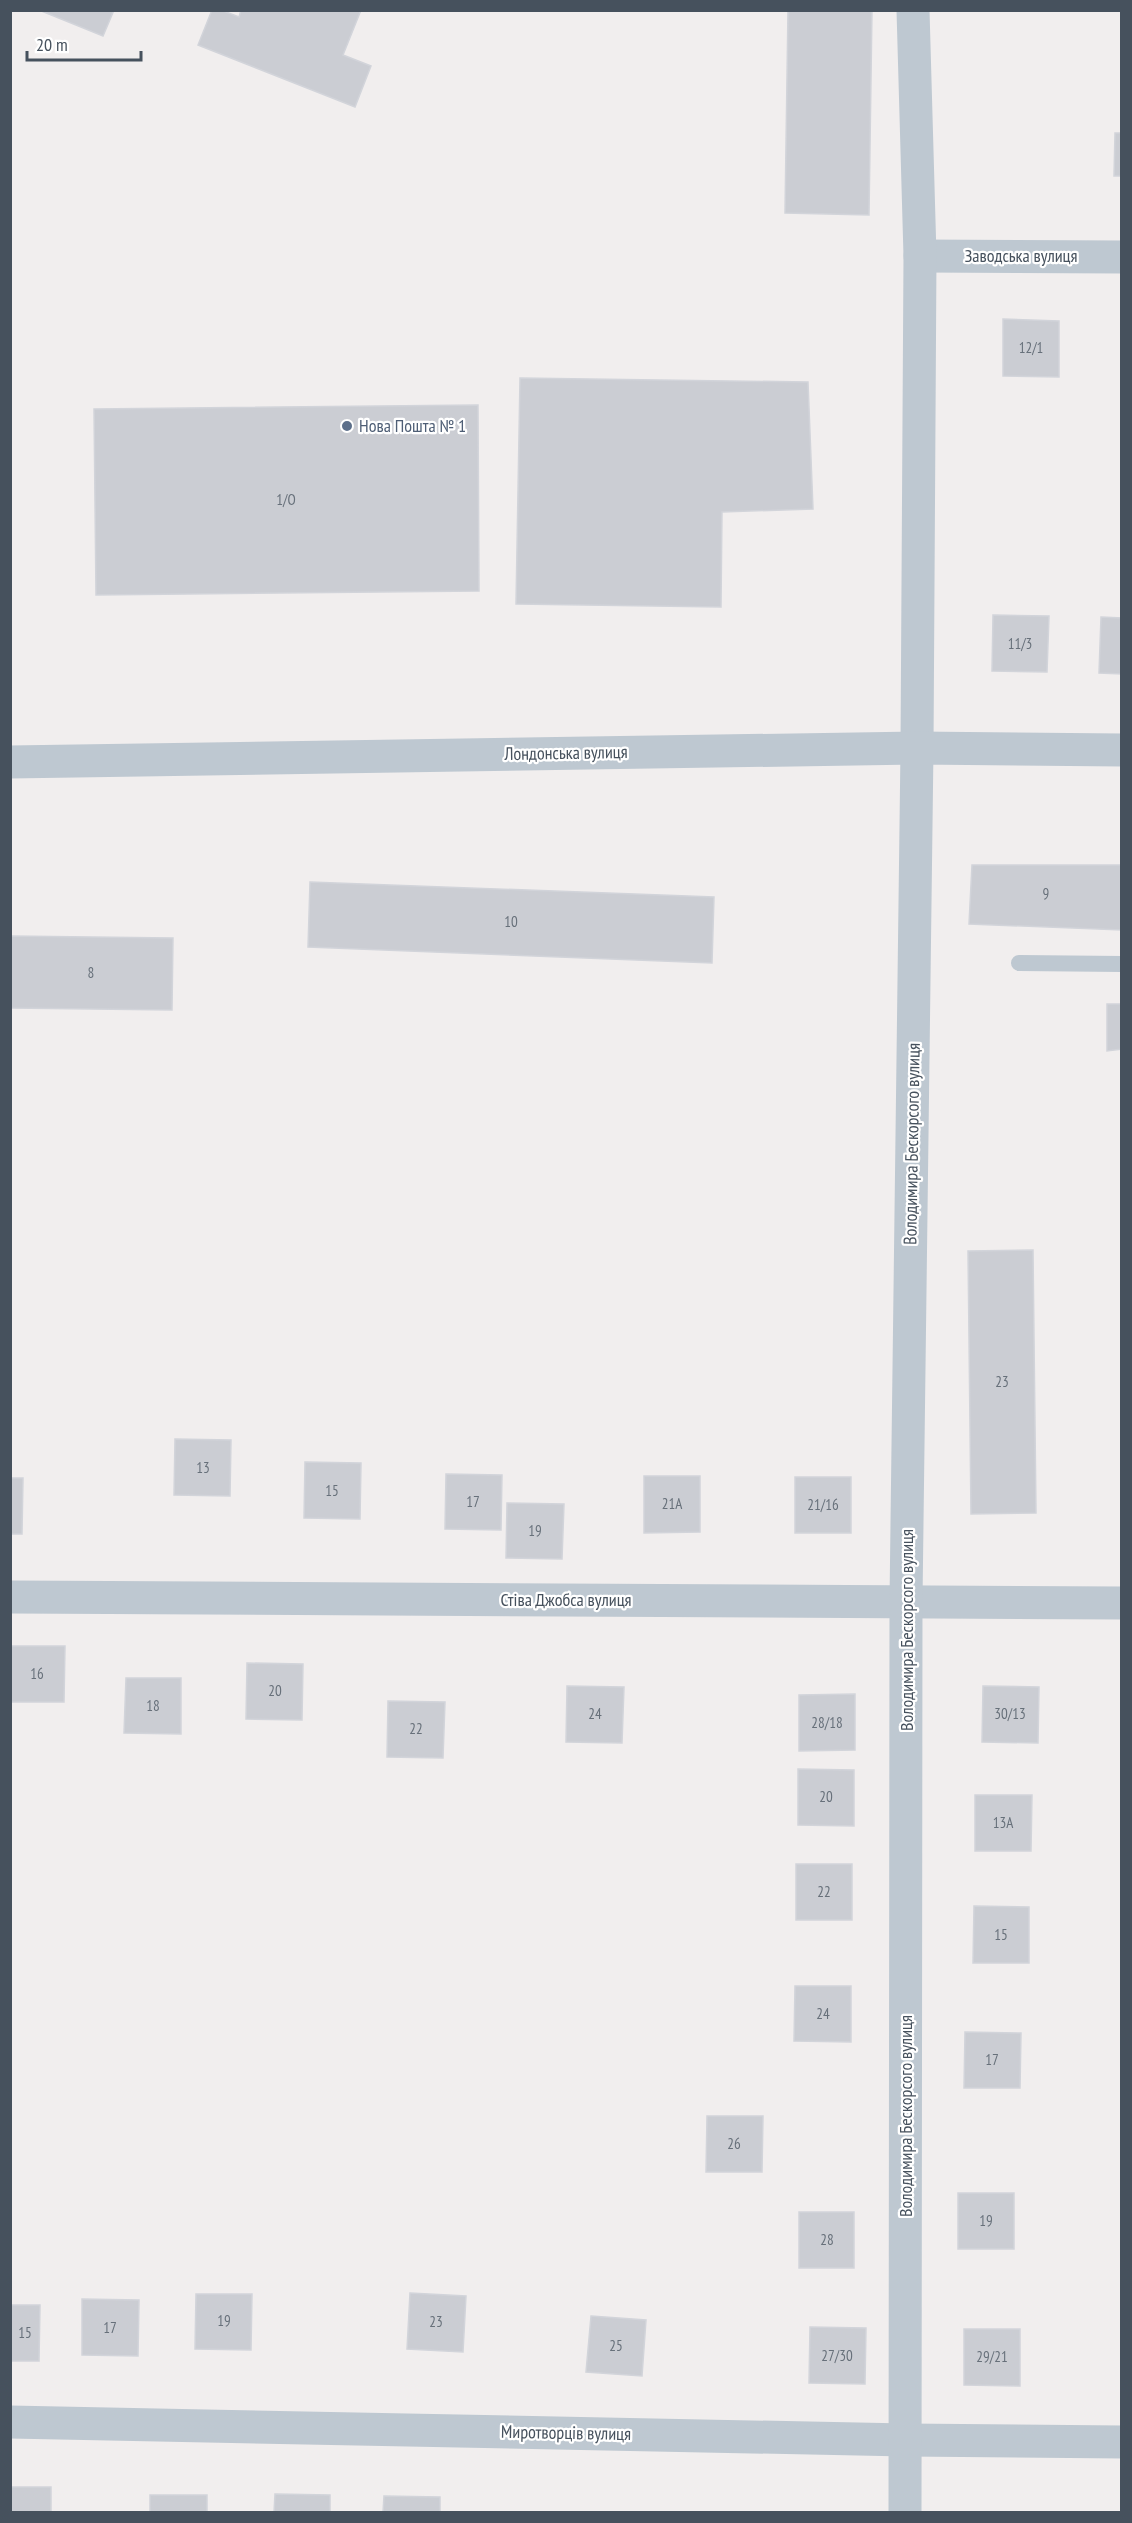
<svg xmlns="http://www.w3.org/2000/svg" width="1132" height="2523" font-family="'PT Sans Narrow',sans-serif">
	<rect width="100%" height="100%" fill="#f1eeee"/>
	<g fill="#cbcdd3" stroke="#d2d4da" stroke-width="1.5">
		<path d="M39 10H114L103 36Z"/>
		<path d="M212 10H221L239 17 241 10H361L343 55 371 66 355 107 198 45Z"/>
		<path d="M788 10H872L869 215 785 213Z"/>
		<path d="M1115 133H1122V176H1114Z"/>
		<path d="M1003 319 1059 321V377L1003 376Z"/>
		<path d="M520 378 808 382 813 509 722 512 721 607 516 604Z"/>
		<path d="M478 405 479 591 96 595 94 409Z"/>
		<path d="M993 615 1049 616 1047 672 992 671Z"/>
		<path d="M1101 617 1122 618V674L1099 673Z"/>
		<path d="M972 865H1122V930L969 924Z"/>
		<path d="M310 882 714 897 712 963 308 947Z"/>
		<path d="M10 936 173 938 172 1010 10 1008Z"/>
		<path d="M1107 1004H1122V1049L1107 1051Z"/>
		<path d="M1033 1250 1036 1513 971 1514 968 1251Z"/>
		<path d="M175 1439 231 1440 230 1496 174 1495Z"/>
		<path d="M305 1462 361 1463 360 1519 304 1518Z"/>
		<path d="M446 1474 502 1475 501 1530 445 1529Z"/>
		<path d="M644 1476H700V1532L644 1533Z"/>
		<rect x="795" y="1477" width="56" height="56"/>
		<path d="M10 1478H23L22 1534H10Z"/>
		<path d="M507 1503 564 1504 562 1559 506 1558Z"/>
		<path d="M10 1646H65L64 1702H10Z"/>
		<path d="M247 1663 303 1664 302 1720 246 1719Z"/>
		<path d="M126 1678H181V1734L124 1733Z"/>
		<path d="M567 1686 624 1687 622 1743 566 1742Z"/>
		<path d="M983 1686 1039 1687 1038 1743 982 1742Z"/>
		<path d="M855 1694V1750L799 1751V1695Z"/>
		<path d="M388 1701 445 1702 443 1758 387 1757Z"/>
		<path d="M798 1769 854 1770V1826L798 1825Z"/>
		<path d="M975 1795H1032L1031 1851H975Z"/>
		<rect x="796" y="1864" width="56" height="56"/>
		<path d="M974 1906 1029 1907V1963H973Z"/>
		<path d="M795 1986H851V2042L794 2041Z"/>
		<path d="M965 2032 1021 2033 1020 2088H964Z"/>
		<path d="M707 2116H763L762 2172H706Z"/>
		<rect x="958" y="2193" width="56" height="56"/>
		<rect x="799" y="2212" width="55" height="56"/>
		<path d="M410 2293 466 2296 463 2352 407 2349Z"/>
		<path d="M196 2294H252L251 2350 195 2349Z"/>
		<path d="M82 2299 139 2300 138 2356 82 2355Z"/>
		<path d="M10 2305H40L39 2361H10Z"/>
		<path d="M591 2316 646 2320 642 2376 586 2372Z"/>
		<path d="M810 2327 866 2328 865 2384 809 2383Z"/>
		<path d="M964 2329H1020V2386L964 2385Z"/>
		<rect x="10" y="2487" width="41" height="25"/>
		<path d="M275 2494 330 2495V2512H274Z"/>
		<rect x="150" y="2495" width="57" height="17"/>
		<path d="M384 2496 440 2497V2512H383Z"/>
	</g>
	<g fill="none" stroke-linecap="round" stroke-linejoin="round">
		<path stroke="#bec8d1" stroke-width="16" d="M1019 963 1122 964"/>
		<g stroke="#bec8d1" stroke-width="33">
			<path d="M920 256 1122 257"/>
			<path d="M10 1597 1122 1603"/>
			<path d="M10 2422 906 2440 1122 2442"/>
			<path d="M905 2512 906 1601 917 748 920 256 913 10"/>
		</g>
		<path stroke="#bec8d1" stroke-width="33" d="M10 762 917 748 1122 750"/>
	</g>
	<circle fill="#5c6f8a" stroke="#fff" stroke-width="2" cx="347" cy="426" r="6"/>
	<g text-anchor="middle" stroke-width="4.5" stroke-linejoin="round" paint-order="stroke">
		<g font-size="15" fill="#67707a">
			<text x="1031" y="353">12/1</text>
			<text x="286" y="505">1/О</text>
			<text x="1020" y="649">11/3</text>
			<text x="1046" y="899">9</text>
			<text x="511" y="927">10</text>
			<text x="91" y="978">8</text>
			<text x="1002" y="1387">23</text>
			<text x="203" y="1473">13</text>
			<text x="332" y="1496">15</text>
			<text x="473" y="1507">17</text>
			<text x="672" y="1509">21А</text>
			<text x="823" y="1510">21/16</text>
			<text x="535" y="1536">19</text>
			<text x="37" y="1679">16</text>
			<text x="275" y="1696">20</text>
			<text x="153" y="1711">18</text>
			<text x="595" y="1719">24</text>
			<text x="1010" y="1719">30/13</text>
			<text x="827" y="1728">28/18</text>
			<text x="416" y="1734">22</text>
			<text x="826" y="1802">20</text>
			<text x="1003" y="1828">13А</text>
			<text x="824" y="1897">22</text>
			<text x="1001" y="1940">15</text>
			<text x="823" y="2019">24</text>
			<text x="992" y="2065">17</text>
			<text x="734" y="2149">26</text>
			<text x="986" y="2226">19</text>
			<text x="827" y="2245">28</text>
			<text x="224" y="2326">19</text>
			<text x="436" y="2327">23</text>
			<text x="110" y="2333">17</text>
			<text x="25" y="2338">15</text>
			<text x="616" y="2351">25</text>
			<text x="837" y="2361">27/30</text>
			<text x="992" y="2362">29/21</text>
		</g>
		<g font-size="18" fill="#46515d" stroke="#fff">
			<text x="1021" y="262">Заводська вулиця</text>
			<text transform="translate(566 753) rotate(-1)" y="6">Лондонська вулиця</text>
			<text transform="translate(912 1144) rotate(-89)" y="6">Володимира Бескорсого вулиця</text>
			<text x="566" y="1606">Стіва Джобса вулиця</text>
			<text transform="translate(907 1630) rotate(-90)" y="6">Володимира Бескорсого вулиця</text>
			<text transform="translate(906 2116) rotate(-90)" y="6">Володимира Бескорсого вулиця</text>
			<text transform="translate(566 2433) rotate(1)" y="6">Миротворців вулиця</text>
		</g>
		<g font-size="18" fill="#4e5e75" stroke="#fff" text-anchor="start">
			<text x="359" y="432">Нова Пошта № 1</text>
		</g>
	</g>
	<rect width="1132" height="2523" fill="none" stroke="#46515d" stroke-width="24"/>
	<path d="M27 51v9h114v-9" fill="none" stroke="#46515d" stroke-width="3"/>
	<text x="36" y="51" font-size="18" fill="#46515d" stroke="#ffffff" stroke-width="4.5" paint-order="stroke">20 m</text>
</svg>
